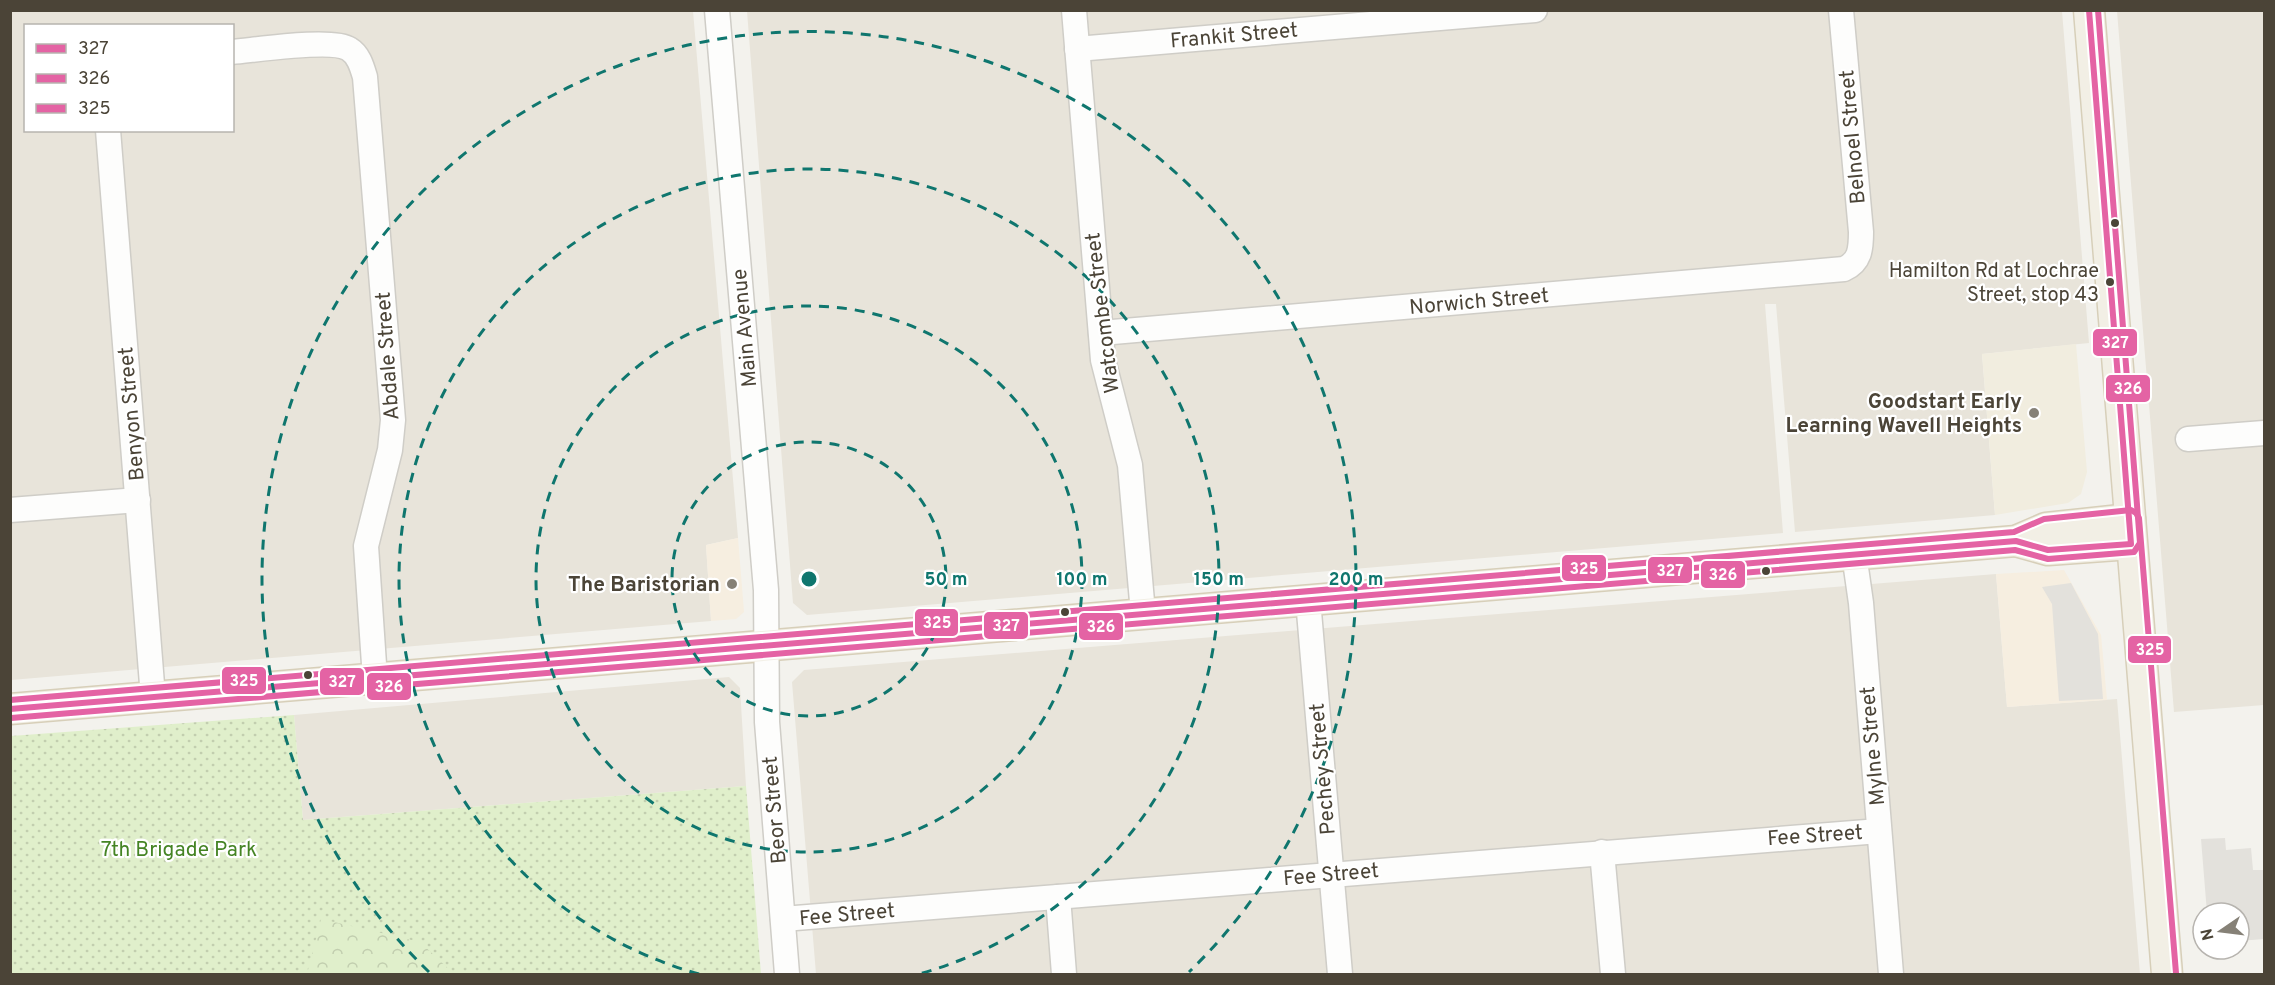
<svg xmlns="http://www.w3.org/2000/svg" width="2275" height="985" font-family="Overpass,sans-serif">
	<defs>
		<pattern id="grass-dots" width="8" height="8" patternUnits="userSpaceOnUse" patternTransform="scale(1.5)"><rect width="8" height="8" fill="#e0efcb"/><path d="M2 2h.1M6 6h.1" fill="none" stroke="#c2ceaf" stroke-width="1.8" stroke-linecap="round"/></pattern>
		<pattern id="forest-crowns" width="20" height="18" patternUnits="userSpaceOnUse" patternTransform="scale(1.5)"><rect width="20" height="18" fill="#e0efcb"/><path d="M2 6a3 3 0 1 1 6 0M12 15a3 3 0 1 1 6 0" fill="none" stroke="#c2ceaf"/></pattern>
	</defs>
	<rect width="100%" height="100%" fill="#f3f2ed"/>
	<g fill="#e8e4da" fill-rule="evenodd">
		<path d="M11 11H693L738 538 706 545 711 621 11 680ZM26 26H232V130H26Z"/>
		<path d="M747 11H2062L2089 343 1982 354 1995 515 1795 532 1776 304H1765L1783 533 807 615 793 603Z"/>
		<path d="M2117 11H2264V705L2174 712Z"/>
		<path d="M1996 574 2007 707 2117 699 2140 974H816L792 682 804 670Z"/>
		<path d="M729 677 740 688 746 786 303 820 294 715Z"/>
	</g>
	<g fill="#f6eee0">
		<path d="M738 538 744 612 736 619 711 621 706 545Z"/>
		<path d="M2064 570 2101 635 2107 700 2007 707 1996 574Z"/>
	</g>
	<path fill="#f1eddf" d="M2076 344 2087 472 2081 494 2068 503 1995 515 1982 354Z"/>
	<path fill="url(#grass-dots)" d="M294 715 303 820 746 786 761 974H11V736Z"/>
	<path fill="url(#forest-crowns)" d="M321 919 420 942 454 974H307Z"/>
	<g fill="#e3e1dc">
		<path d="M2071 583 2098 634 2103 699 2059 701 2052 604 2042 587Z"/>
		<path d="M2225 838 2226 850 2251 848 2253 870H2264V939L2239 941V913H2207L2201 839Z"/>
	</g>
	<g fill="none" stroke-linecap="round" stroke-linejoin="round">
		<defs>
			<g id="minor">
				<path d="M717 10 766 590 767 722 787 974"/>
				<path d="M1074 10 1103 360 1130 465 1143 613"/>
				<path d="M1077 49 1535 10"/>
				<path d="M232 52C256 50 332 38 349 49 359 55 362 67 365 77L393 420 390 450 366 546 375 679"/>
				<path d="M108 130 153 697"/>
				<path d="M1101 333 1844 269C1860 262 1861 249 1861 232L1841 10"/>
				<path d="M2188 439 2264 433"/>
				<path d="M10 510 138 500"/>
				<path d="M1854 554 1861 603 1891 974"/>
				<path d="M1308 600 1340 974"/>
				<path d="M1602 852 1613 974"/>
				<path d="M1058 897 1064 974"/>
				<path d="M783 919 1879 831"/>
			</g>
			<g id="major">
				<path d="M2089 10 2167 974"/>
				<path d="M2016 541 2048 550 2131 544"/>
				<path d="M10 709 2016 541 2046 528 2130 519"/>
			</g>
		</defs>
		<use href="#minor" stroke="#cfcdc7" stroke-width="27"/>
		<use href="#major" stroke="#d7cfb9" stroke-width="33"/>
		<use href="#minor" stroke="#fdfdfc" stroke-width="24"/>
		<use href="#major" stroke="#f2efe5" stroke-width="30"/>
		<defs>
			<path id="bus-1" d="M10 709 2016 541 2048 550 2131 544 2089 10"/>
			<path id="bus-2" d="M11 718 2015 550 2048 559 2134 552 2140 543 2098 10"/>
			<path id="bus-3" d="M10 700 2014 532 2044 519 2131 510 2136 513 2139 518 2176 973"/>
		</defs>
		<use href="#bus-1" stroke="#fff" stroke-width="10"/>
		<use href="#bus-2" stroke="#fff" stroke-width="10"/>
		<use href="#bus-3" stroke="#fff" stroke-width="10"/>
		<use href="#bus-1" stroke="#e463a4" stroke-width="6"/>
		<use href="#bus-2" stroke="#e463a4" stroke-width="6"/>
		<use href="#bus-3" stroke="#e463a4" stroke-width="6"/>
	</g>
	<g fill="none" stroke="#0f766e" stroke-width="3" stroke-dasharray="10 8">
		<circle cx="809" cy="579" r="137"/>
		<circle cx="809" cy="579" r="273"/>
		<path d="M699 974A410 410 0 1 1 919 974"/>
		<path d="M429 972A547 547 0 1 1 1189 972"/>
	</g>
	<g fill="#4b4437" stroke="#fff" stroke-width="2">
		<circle cx="2115" cy="223" r="5"/>
		<circle cx="2110" cy="282" r="5"/>
		<circle cx="1766" cy="571" r="5"/>
		<circle cx="1065" cy="612" r="5"/>
		<circle cx="308" cy="675" r="5"/>
	</g>
	<g fill="#868177" stroke="#fff" stroke-width="2">
		<circle cx="2034" cy="413" r="6"/>
		<circle cx="732" cy="584" r="6"/>
	</g>
	<g text-anchor="middle" stroke-width="4.5" stroke-linejoin="round" paint-order="stroke">
		<g font-size="20" fill="#4b4437" stroke="#fff" text-anchor="end">
			<text x="2099" y="277">Hamilton Rd at Lochrae<tspan x="2099" dy="24">Street, stop 43</tspan></text>
		</g>
		<g font-size="21" fill="#4b4437" stroke="#fff">
			<text transform="translate(1234 35) rotate(-5)" y="7">Frankit Street</text>
			<text transform="translate(1852 137) rotate(-95)" y="7">Belnoel Street</text>
			<text transform="translate(1479 301) rotate(-5)" y="7">Norwich Street</text>
			<text transform="translate(1102 313) rotate(-97)" y="7">Watcombe Street</text>
			<text transform="translate(744 328) rotate(-95)" y="7">Main Avenue</text>
			<text transform="translate(387 356) rotate(-94)" y="7">Abdale Street</text>
			<text transform="translate(131 414) rotate(-95)" y="7">Benyon Street</text>
			<text transform="translate(1872 746) rotate(-95)" y="7">Mylne Street</text>
			<text transform="translate(1322 769) rotate(-95)" y="7">Pechey Street</text>
			<text transform="translate(774 810) rotate(-95)" y="7">Beor Street</text>
			<text transform="translate(1815 835) rotate(-4)" y="7">Fee Street</text>
			<text transform="translate(1331 874) rotate(-5)" y="7">Fee Street</text>
			<text transform="translate(847 914) rotate(-5)" y="7">Fee Street</text>
		</g>
		<g font-size="21" font-weight="bold" fill="#4b4437" stroke="#fff" text-anchor="end">
			<text x="2022" y="408">Goodstart Early<tspan x="2022" dy="24">Learning Wavell Heights</tspan></text>
			<text x="720" y="591">The Baristorian</text>
		</g>
		<g font-size="21" fill="#458424" stroke="#fff">
			<text x="179" y="856">7th Brigade Park</text>
		</g>
	</g>
	<circle cx="809" cy="579" r="9" fill="#0f766e" stroke="#fff" stroke-width="3"/>
	<g font-size="18" text-anchor="middle" font-weight="bold" fill="#0f766e" stroke="#fff" stroke-width="4.5" stroke-linejoin="round" paint-order="stroke">
		<text x="946" y="585">50 m</text>
		<text x="1082" y="585">100 m</text>
		<text x="1219" y="585">150 m</text>
		<text x="1356" y="585">200 m</text>
	</g>
	<g stroke="#fff" stroke-width="2">
		<rect x="2092" y="328" width="46" height="29" rx="6" fill="#e463a4"/>
		<rect x="2105" y="374" width="46" height="29" rx="6" fill="#e463a4"/>
		<rect x="1561" y="554" width="46" height="28" rx="6" fill="#e463a4"/>
		<rect x="1647" y="556" width="46" height="28" rx="6" fill="#e463a4"/>
		<rect x="1700" y="560" width="46" height="29" rx="6" fill="#e463a4"/>
		<rect x="914" y="608" width="45" height="29" rx="6" fill="#e463a4"/>
		<rect x="983" y="611" width="46" height="29" rx="6" fill="#e463a4"/>
		<rect x="1078" y="612" width="46" height="29" rx="6" fill="#e463a4"/>
		<rect x="2127" y="635" width="45" height="29" rx="6" fill="#e463a4"/>
		<rect x="221" y="666" width="46" height="29" rx="6" fill="#e463a4"/>
		<rect x="319" y="667" width="46" height="29" rx="6" fill="#e463a4"/>
		<rect x="366" y="672" width="46" height="29" rx="6" fill="#e463a4"/>
	</g>
	<g font-size="16" text-anchor="middle" font-weight="bold" fill="#fff">
		<text x="2115" y="348">327</text>
		<text x="2128" y="394">326</text>
		<text x="1584" y="574">325</text>
		<text x="1670" y="576">327</text>
		<text x="1723" y="580">326</text>
		<text x="937" y="628">325</text>
		<text x="1006" y="631">327</text>
		<text x="1101" y="632">326</text>
		<text x="2150" y="655">325</text>
		<text x="244" y="686">325</text>
		<text x="342" y="687">327</text>
		<text x="389" y="692">326</text>
	</g>
	<rect width="2275" height="985" fill="none" stroke="#4b4437" stroke-width="24"/>
	<rect x="24" y="24" width="210" height="108" fill="#ffffff" stroke="#b7b4af" stroke-width="1.5"/>
	<rect x="36" y="44" width="30" height="9" fill="#e463a4" stroke="#b7b4af" stroke-width="1.5"/>
	<text x="78" y="54" font-size="18" fill="#4b4437">327</text>
	<rect x="36" y="74" width="30" height="9" fill="#e463a4" stroke="#b7b4af" stroke-width="1.5"/>
	<text x="78" y="84" font-size="18" fill="#4b4437">326</text>
	<rect x="36" y="104" width="30" height="9" fill="#e463a4" stroke="#b7b4af" stroke-width="1.5"/>
	<text x="78" y="114" font-size="18" fill="#4b4437">325</text>
	<g transform="translate(2221 931) rotate(256)"><circle r="28" fill="#ffffff" stroke="#b7b4af" stroke-width="1.5"/>
	<path d="M0-4.5L10 22L0 15L-10 22Z" fill="#868177"/>
	<text y="-9" font-size="16" font-weight="bold" text-anchor="middle" fill="#4b4437">N</text>
	</g>
</svg>
